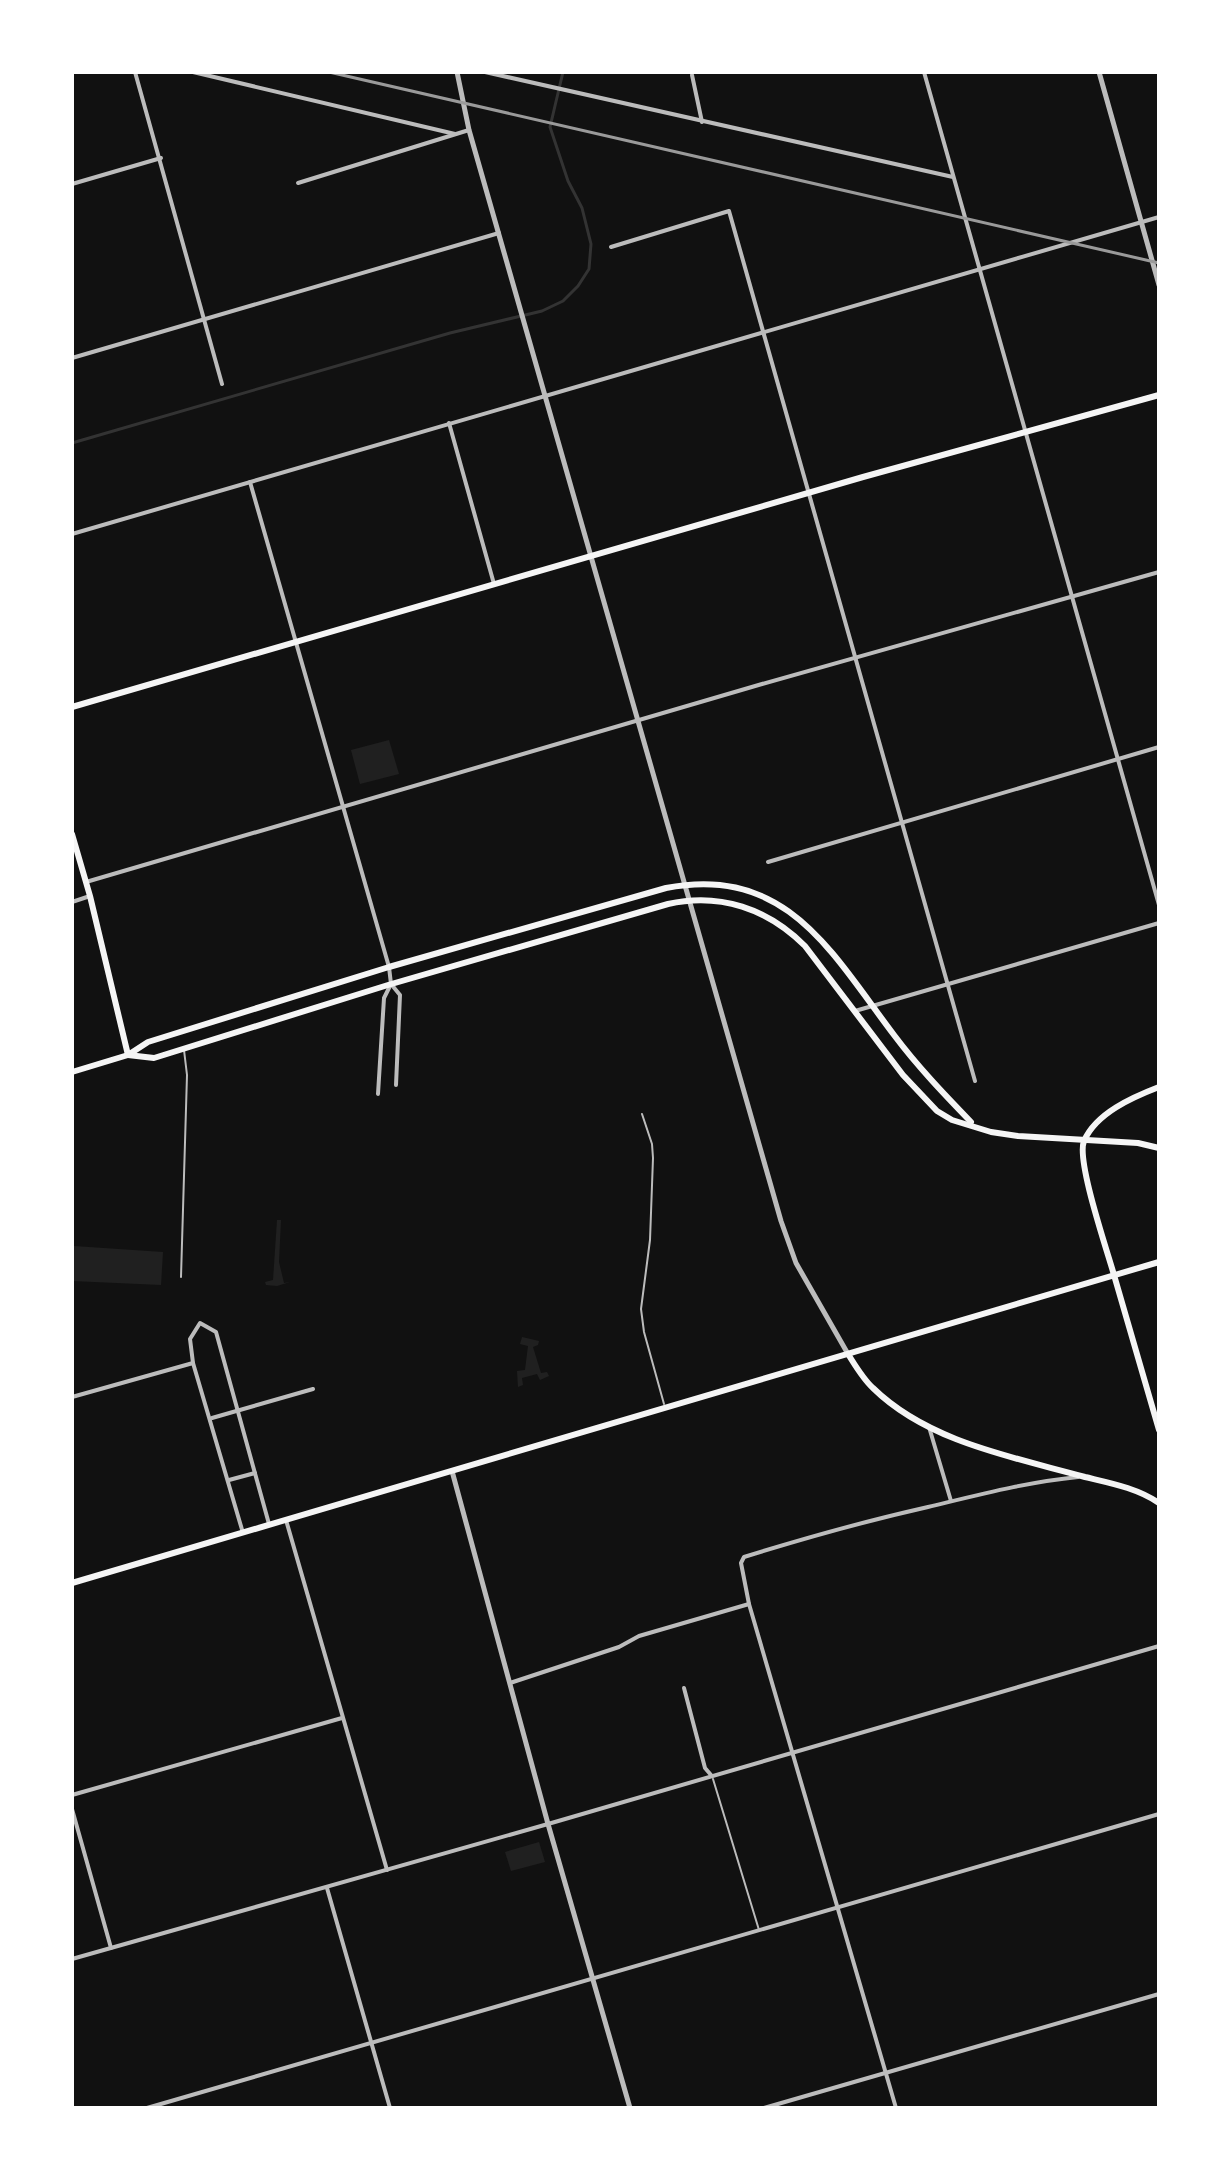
<svg xmlns="http://www.w3.org/2000/svg" width="1231" height="2180" font-family="'IBM Plex Serif',serif">
	<rect width="100%" height="100%" fill="#111"/>
	<g fill="#202020">
		<path d="M389 740 399 774 360 784 351 750Z"/>
		<path d="M277 1220H281L279 1262 284 1283 290 1282 277 1286 266 1285 265 1282 273 1280Z"/>
		<path d="M74 1246 163 1252 161 1285 72 1281Z"/>
		<path d="M522 1337 539 1341 538 1345 533 1347 541 1373 547 1372 549 1376 540 1380 537 1374 522 1378 523 1385 518 1387 517 1371 525 1370 528 1346 520 1344Z"/>
		<path d="M539 1842 545 1862 511 1871 505 1852Z"/>
	</g>
	<g fill="none" stroke-linecap="round" stroke-linejoin="round">
		<path stroke="#333" stroke-width="3" d="M72 443 450 333 542 311 563 301 578 286 589 269 591 244 582 208 568 181 550 127 563 72"/>
		<g stroke="#bcbcbc" stroke-width="2">
			<path d="M642 1114 652 1144 653 1158 650 1240 641 1309 644 1332 664 1404"/>
			<path d="M181 1277 187 1075 184 1050"/>
			<path d="M713 1779 759 1930"/>
		</g>
		<g stroke="#bcbcbc" stroke-width="4">
			<path d="M135 72 222 384"/>
			<path d="M193 72 455 134"/>
			<path d="M485 72 953 177"/>
			<path d="M924 72 1159 905"/>
			<path d="M692 75 702 122"/>
			<path d="M298 183 469 130"/>
			<path d="M72 184 161 158"/>
			<path d="M611 247 729 211 975 1081"/>
			<path d="M72 358 499 233"/>
			<path d="M449 423 494 584"/>
			<path d="M250 482 389 967 391 984 400 995 396 1085"/>
			<path d="M72 534 1159 217"/>
			<path d="M768 862 1159 747"/>
			<path d="M86 882 762 684 1159 572"/>
			<path d="M72 902 90 896"/>
			<path d="M855 1011 1159 923"/>
			<path d="M378 1094 384 998 390 986"/>
			<path d="M72 1397 193 1363"/>
			<path d="M212 1418 313 1389"/>
			<path d="M929 1427 951 1501"/>
			<path d="M229 1480 255 1473"/>
			<path d="M286 1520 387 1870"/>
			<path d="M243 1533 193 1363 190 1339 200 1323 216 1332 269 1524"/>
			<path d="M510 1683 619 1647 639 1636 749 1604"/>
			<path d="M684 1688 705 1768 711 1775"/>
			<path d="M72 1795 342 1718"/>
			<path d="M72 1809 111 1948"/>
			<path d="M327 1888 390 2108"/>
			<path d="M72 1959 548 1824 1159 1646"/>
			<path d="M147 2108 1159 1814"/>
			<path d="M764 2108 1159 1994"/>
			<path d="M896 2108 749 1604 741 1563 744 1557C805 1538 866 1521 928 1507 978 1495 1027 1482 1078 1477"/>
		</g>
		<g stroke="#bcbcbc" stroke-width="5">
			<path d="M457 72 469 130 781 1221 796 1263 848 1354"/>
			<path d="M1099 72 1159 285"/>
			<path d="M452 1471 548 1824 630 2108"/>
		</g>
		<g stroke="#f5f5f5" stroke-width="6">
			<path d="M72 707 863 477 1159 395"/>
			<path d="M72 834 90 896 128 1055"/>
			<path d="M128 1055 154 1058 388 985 668 904C720 892 768 909 805 946L903 1075 937 1111 952 1120 991 1132 1018 1136 1138 1143 1159 1148"/>
			<path d="M72 1072 128 1055 148 1042 389 967 666 888C787 865 831 952 894 1035 918 1067 944 1094 971 1122"/>
			<path d="M1114 1275 1159 1430"/>
			<path d="M848 1354C855 1365 863 1379 873 1388 928 1442 1013 1457 1085 1477 1110 1483 1137 1488 1159 1503"/>
		</g>
		<g stroke="#f5f5f5" stroke-width="6">
			<path d="M1114 1275C1107 1250 1076 1160 1084 1141 1096 1113 1133 1097 1159 1087"/>
			<path d="M72 1583 1159 1262"/>
		</g>
		<path stroke="#9a9a9a" stroke-width="3" d="M329 72 1159 263"/>
	</g>
	<rect width="1231" height="2180" fill="none" stroke="#ffffff" stroke-width="148"/>
</svg>
